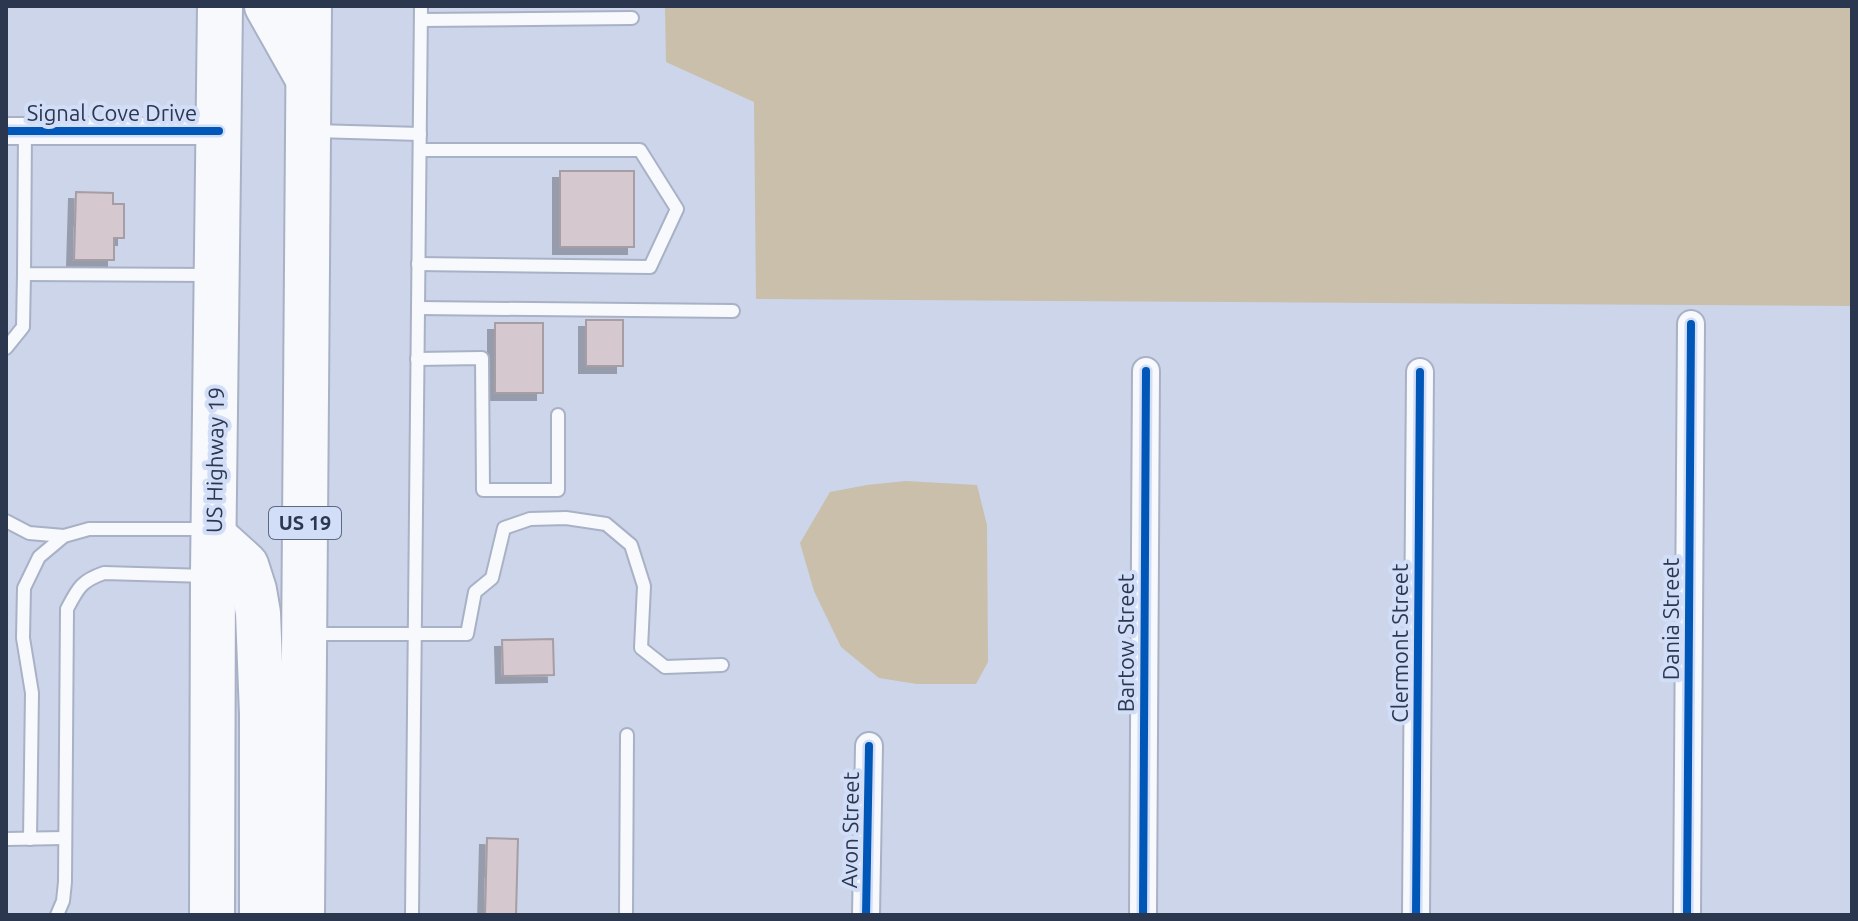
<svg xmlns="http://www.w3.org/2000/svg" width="1858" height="921" font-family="Ubuntu,sans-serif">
	<defs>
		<filter id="shadow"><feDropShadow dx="-7" dy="7" stdDeviation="0" flood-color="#0004"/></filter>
	</defs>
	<rect width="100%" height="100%" fill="#ccd5e9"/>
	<g fill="#c9bfab">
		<path d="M665 6H1852V306L756 299 754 102 666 62Z"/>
		<path d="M906 481 977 485 987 525 988 662 976 684H917L879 678 841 647 814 591 800 543 830 492 867 485Z"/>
	</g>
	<g fill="#d5c8cf" stroke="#a79da5" stroke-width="2" filter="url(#shadow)">
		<rect x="560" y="171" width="74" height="76"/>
		<path d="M76 192 113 193V204H124V238H114V260H74Z"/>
		<rect x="586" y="320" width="37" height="46"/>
		<rect x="495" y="323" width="48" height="70"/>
		<path d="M553 639 554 675 503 676 502 640Z"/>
		<path d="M487 838 518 839 516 915H485Z"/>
	</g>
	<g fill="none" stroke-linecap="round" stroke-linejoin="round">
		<defs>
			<g id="lane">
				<path d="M421 20 632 18"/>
				<path d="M25 131 24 274 210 275"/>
				<path d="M315 131 420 134"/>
				<path d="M418 264 650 267 677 209 640 150H420"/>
				<path d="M418 308 733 311"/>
				<path d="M6 348 23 327 24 274"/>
				<path d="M417 359 482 358 483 490H558V415"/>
				<path d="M6 521 29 533 64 536"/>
				<path d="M312 634H467L475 592 492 578 504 528 530 519 566 518 606 524 631 545 644 586 641 648 665 667 722 665"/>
				<path d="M6 839 65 838"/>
				<path d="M30 839 32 693 23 638 24 588 39 557 64 536 89 529H206"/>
				<path d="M57 915 63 901 65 882 67 609C78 588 81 581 104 573L207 576"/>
				<path d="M412 915 421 6"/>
				<path d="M626 915 627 735"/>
			</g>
			<g id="street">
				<path d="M6 131H219"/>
				<path d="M866 915 869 746"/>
				<path d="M1143 915 1146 371"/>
				<path d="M1416 915 1420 372"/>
				<path d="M1687 915 1691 324"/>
			</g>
			<g id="highway">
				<path d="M267 6 307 77"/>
				<path d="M214 536 246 565 254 590 258 613 262 714V915"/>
				<path d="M212 915 213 572 220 6"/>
				<path d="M302 915 309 6"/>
			</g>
		</defs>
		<use href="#lane" stroke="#a8b1c5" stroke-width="16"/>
		<use href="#street" stroke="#a8b1c5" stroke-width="30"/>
		<use href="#highway" stroke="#a8b1c5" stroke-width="48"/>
		<use href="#lane" stroke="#f7f9fc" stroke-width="12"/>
		<use href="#street" stroke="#f7f9fc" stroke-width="26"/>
		<use href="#highway" stroke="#f7f9fc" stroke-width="44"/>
		<defs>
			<g id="cycleway">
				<path d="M6 131H219"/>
				<path d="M866 915 869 746"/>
				<path d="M1143 915 1146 371"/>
				<path d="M1416 915 1420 372"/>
				<path d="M1687 915 1691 324"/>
			</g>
		</defs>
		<use href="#cycleway" stroke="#d2def7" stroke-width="13"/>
		<use href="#cycleway" stroke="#0057b8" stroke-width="8"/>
	</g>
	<g text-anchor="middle" stroke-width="8" stroke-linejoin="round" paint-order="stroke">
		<rect fill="#d2def7" stroke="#5d6981" stroke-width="2" x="269" y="507" width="72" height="32" rx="6"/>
		<g font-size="20" font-weight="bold" fill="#2b374f">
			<text x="305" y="530">US 19</text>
		</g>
		<g font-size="22" fill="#2b374f" stroke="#d2def7">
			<text x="112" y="121">Signal Cove Drive</text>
			<text transform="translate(215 460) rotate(-89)" y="8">US Highway 19</text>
			<text transform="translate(1671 619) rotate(-90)" y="8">Dania Street</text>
			<text transform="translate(1126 643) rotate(-90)" y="8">Bartow Street</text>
			<text transform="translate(1400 643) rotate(-90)" y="8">Clermont Street</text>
			<text transform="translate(850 830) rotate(-89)" y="8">Avon Street</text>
		</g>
	</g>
	<rect width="1858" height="921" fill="none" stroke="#2b374f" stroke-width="16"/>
</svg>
